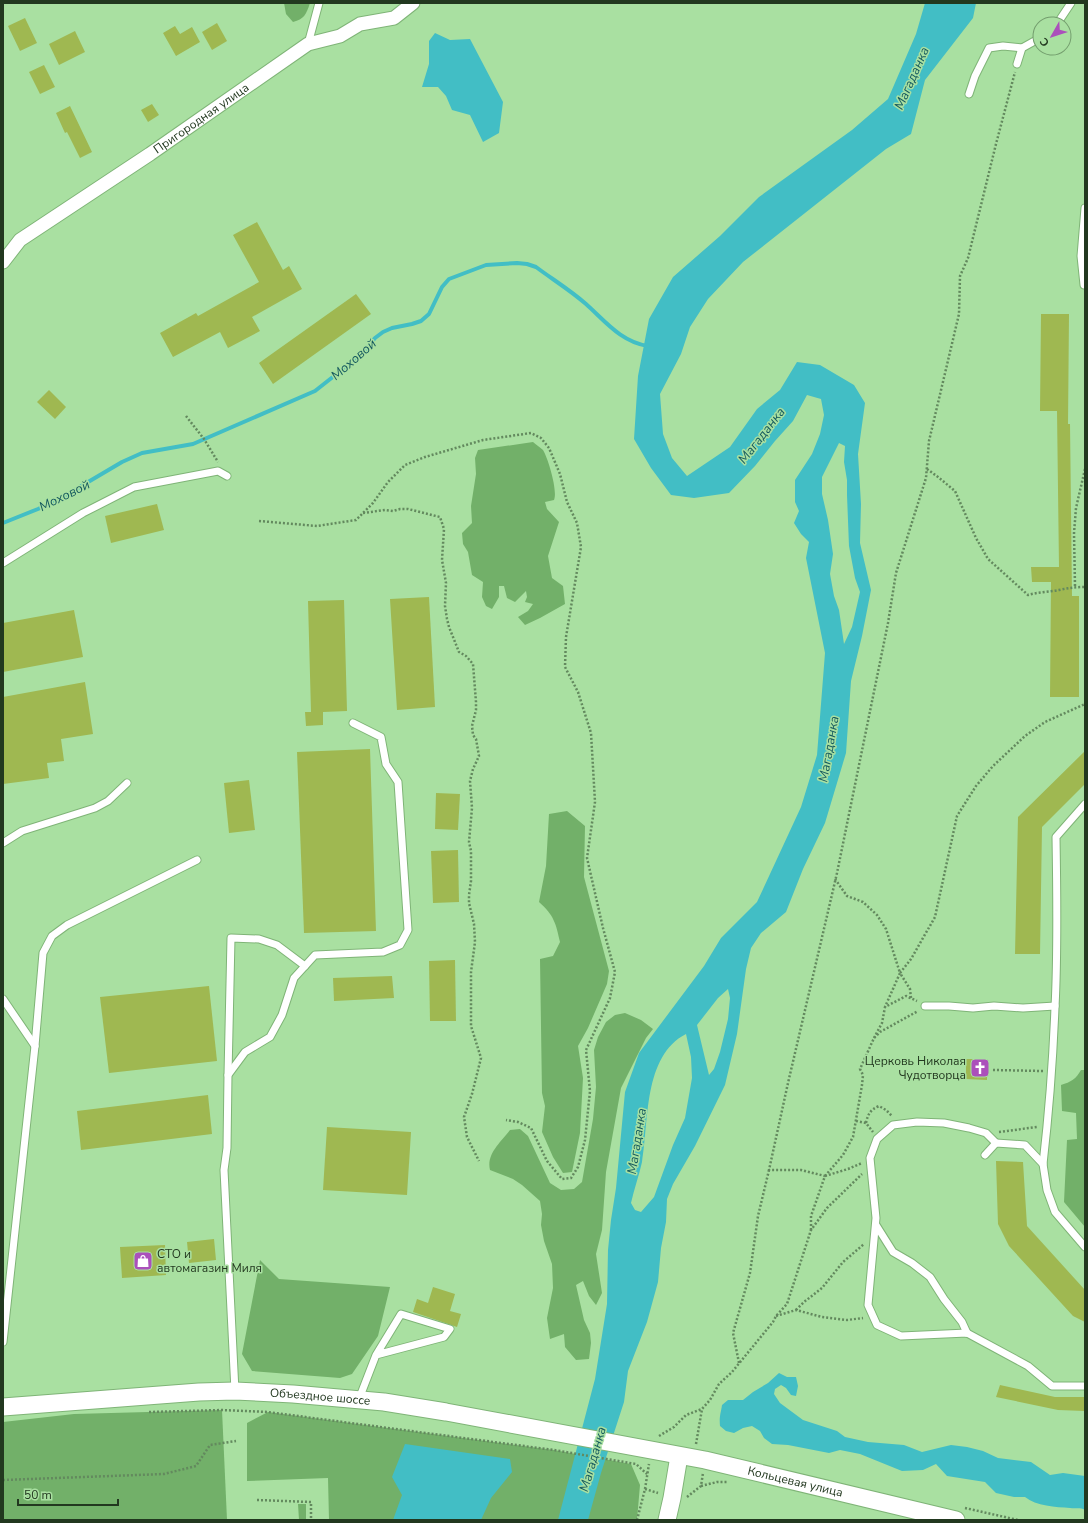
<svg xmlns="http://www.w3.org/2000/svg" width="1088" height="1523" font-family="'Nunito Sans',sans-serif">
	<rect width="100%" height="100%" fill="#a9e0a1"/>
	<g fill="#72b069">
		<path d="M284 3H310C306 15 304 19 293 22L286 14Z"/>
		<path d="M533 442C536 445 540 447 543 450 548 458 558 491 554 500L545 502 547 509 559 522 548 556 552 578 563 586 565 604 540 618 525 625 518 617 528 611 533 604 525 602 527 597 526 591 515 602 507 598 504 586H499V597L492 609 486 606 482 597 483 582 472 575 468 552 463 544 462 533 472 523 471 506 476 474 475 458 478 450Z"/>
		<path d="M567 811 585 826 584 877 609 971 607 984 588 1028 578 1046 583 1078 580 1133 572 1172 563 1173 553 1157 542 1132 545 1106 542 1093 540 959 553 956 560 942C556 924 554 915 539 902L546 866 549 814Z"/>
		<path d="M625 1013 641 1020 653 1029 646 1038 621 1088 606 1172 602 1230 596 1254 602 1293 596 1305 589 1296 583 1281 576 1285 584 1320 590 1333 591 1343 589 1359 576 1360 565 1347 564 1334 550 1339 547 1318 553 1288 552 1264 544 1241 541 1225 542 1214 540 1201 522 1185 513 1179 490 1170C486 1154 501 1142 510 1130L520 1129 528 1136 550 1183 561 1190 574 1189 582 1182 593 1119 596 1087 594 1050 598 1037 606 1022 615 1015Z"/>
		<path d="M1081 1070H1085V1227L1064 1202 1067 1140 1077 1139 1076 1113 1062 1111 1061 1085C1071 1082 1076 1079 1081 1070Z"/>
		<path d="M260 1260 279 1279 390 1287 378 1336 352 1374 340 1378 252 1371 242 1354Z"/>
		<path d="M222 1410 227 1520H3V1422L74 1414Z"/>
		<path d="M268 1412 554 1450 631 1464 640 1485 637 1520H329L328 1478 247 1481V1423Z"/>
		<path d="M298 1504H306V1520H299Z"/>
	</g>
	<g fill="#42bec5" fill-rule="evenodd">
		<path d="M925 3H976L973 18 925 80 911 134 886 149 743 262 708 299 690 327 681 354 660 394 663 434 672 458 687 476 730 447 757 409 780 390 797 362 820 365 854 385 865 403 858 454 861 504 860 543 871 590 862 636 851 681 846 753 825 823 803 869 786 912 761 933 751 948 746 969 737 1034 725 1085 695 1146 673 1184 667 1199 666 1222 661 1248 658 1282 647 1322 628 1371 624 1402 601 1473 588 1520H558L595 1379 607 1304 608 1250 611 1220 616 1188 625 1092 639 1053 704 966 721 938 757 902 801 807 817 755 825 653 806 558 809 542 801 534 794 523 799 511 795 502V480L812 454 820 434 824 415 821 399 807 395 793 421 775 441 755 466 729 493 694 498 671 495 651 468 634 439 638 376 649 319 673 277 720 236 759 197 852 130 888 99 916 34ZM839 443 845 446 844 462 847 480V495L849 546 855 578 860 592 852 627 844 644 839 610 834 596 830 574 833 554 828 520 822 494V477ZM728 989 730 998 728 1019 720 1052 714 1069 709 1075 697 1025 718 998ZM686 1034 691 1057 692 1078 685 1118 673 1145 654 1197 641 1212 635 1210 631 1203C634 1189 639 1176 642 1162 649 1122 643 1056 686 1034Z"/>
		<path d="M435 33 450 40 470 39 503 102 499 133 483 142 470 115 452 110 446 96 438 87H422L429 64V41Z"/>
		<path d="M779 1373 787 1377H796L798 1386 796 1396 791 1395 786 1388 781 1385 775 1389 774 1394 780 1403 803 1420 837 1431 845 1437 868 1442 904 1445 922 1452 951 1445 967 1447 983 1451 998 1458 1031 1462 1050 1475 1063 1473 1085 1476V1510C1080 1507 1076 1509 1070 1508 1056 1507 1036 1506 1025 1497H1014L996 1493 985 1482 947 1476 936 1464 923 1470 902 1471 860 1454 840 1450 829 1453 788 1445 772 1444 764 1438 760 1431 752 1426 743 1428 734 1433 726 1431 720 1426C719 1416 721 1413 722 1405L728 1400H743L753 1392 768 1383Z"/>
		<path d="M405 1444 510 1459 512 1472 491 1498 481 1520H393L402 1495 392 1477Z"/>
	</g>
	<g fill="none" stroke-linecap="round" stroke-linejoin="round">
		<path stroke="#42bec5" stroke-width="4" d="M3 523 38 509 66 496 83 485 122 462 142 453 193 444 315 391 362 354 375 338 383 332 392 328 412 324 421 321 429 314 442 287 449 279 486 265 517 263 527 264 536 267C552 279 570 290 586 304 605 321 621 342 648 346"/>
	</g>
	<g fill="#9fb851">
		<path d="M25 18 37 43 20 51 8 26Z"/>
		<path d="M217 23 227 41 212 50 202 32Z"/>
		<path d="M175 26 180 34 192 27 200 42 176 56 163 33Z"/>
		<path d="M75 31 85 52 59 65 49 44Z"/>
		<path d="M44 65 55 87 40 94 29 72Z"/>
		<path d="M152 104 159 115 148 122 141 110Z"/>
		<path d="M70 106 92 152 80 158 67 132 65 133 56 113Z"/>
		<path d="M257 222 283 270 289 266 302 289 252 317 260 331 228 348 220 332 173 357 160 333 196 313 198 316 259 282 233 235Z"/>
		<path d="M356 294 371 314 273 384 259 363Z"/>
		<path d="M1041 314H1069L1068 424H1070L1072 596H1079V697H1050L1051 582H1032L1031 567H1059L1057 411H1040Z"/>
		<path d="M49 390 66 407 55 419 37 402Z"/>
		<path d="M157 504 164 530 111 543 105 516Z"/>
		<path d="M429 597 435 707 397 710 390 599Z"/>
		<path d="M344 600 347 711 323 712V725L306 726 305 712H311L308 601Z"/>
		<path d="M74 610 83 657 3 672V623Z"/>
		<path d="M85 682 93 734 61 739 64 761 47 763 49 778 3 784V697Z"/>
		<path d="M370 749 376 931 304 933 297 752Z"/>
		<path d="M1085 751V784L1042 827 1040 954H1015L1018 817Z"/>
		<path d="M249 780 255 830 229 833 224 783Z"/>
		<path d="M436 793 460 794 458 830 435 829Z"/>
		<path d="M458 850 459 902 433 903 431 851Z"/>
		<path d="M455 960 456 1021H430L429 961Z"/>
		<path d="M392 976 394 998 334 1001 333 978Z"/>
		<path d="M209 986 217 1061 109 1073 100 997Z"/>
		<path d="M966 1059H987V1080L966 1079Z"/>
		<path d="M208 1095 212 1134 81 1150 77 1111Z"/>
		<path d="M327 1127 411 1132 407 1195 323 1190Z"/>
		<path d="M996 1161 1023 1162 1027 1226 1085 1290V1322L1073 1316 1009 1246 998 1224Z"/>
		<path d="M214 1239 216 1260 189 1263 187 1242Z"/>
		<path d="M165 1245 166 1275 122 1278 120 1247Z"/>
		<path d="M433 1287 455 1294 450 1311 461 1314 457 1327 413 1312 417 1299 428 1303Z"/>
		<path d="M1000 1385 1055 1397H1085V1411L1058 1410 996 1397Z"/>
	</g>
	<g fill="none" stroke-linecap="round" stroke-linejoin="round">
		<defs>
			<g id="service">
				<path d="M1057 24 1071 3"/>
				<path d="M308 44 319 3"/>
				<path d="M1017 64 1022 48 1040 38"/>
				<path d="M969 94 975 76 989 48 1003 46 1022 48"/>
				<path d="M1085 208 1081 256 1084 285H1085"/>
				<path d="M3 563 83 513 134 487 218 471 227 476"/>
				<path d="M3 843 22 831 95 808 108 801 127 783"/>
				<path d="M3 999 35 1046"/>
				<path d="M925 1006H949L973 1008 994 1006 1023 1008 1055 1006"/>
				<path d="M228 1075 231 938 259 939 277 945 305 966"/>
				<path d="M996 1143 986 1133 969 1128 944 1123 917 1122 893 1125 877 1139 870 1158 876 1218 868 1305 877 1325 901 1336 967 1333 1028 1366 1052 1386H1085"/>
				<path d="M985 1155 996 1143 1025 1145 1043 1164 1047 1190 1055 1212 1085 1247"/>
				<path d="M1043 1164C1049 1112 1053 1059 1055 1007 1058 950 1057 894 1056 837L1085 804"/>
				<path d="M876 1225 893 1252 912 1263 930 1277 944 1299 962 1322 967 1333"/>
				<path d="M3 1342 35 1046 43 953 52 936 67 925 197 860"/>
				<path d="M235 1391 224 1170 227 1148 228 1075 245 1052 270 1037 282 1015 294 978 315 955 383 952 400 945 408 930 398 782 386 764 381 737 353 723"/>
				<path d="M359 1399 376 1355 444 1337 450 1329 401 1314 376 1355"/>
			</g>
			<g id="minor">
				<path id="s1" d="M3 262 20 240 150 154 308 44 340 36 360 24 394 18 413 3"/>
			</g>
			<g id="tertiary">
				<path id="s2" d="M3 1407 199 1392 235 1391 293 1394 384 1402 446 1412 705 1460 956 1520"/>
				<path d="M667 1520 672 1498 679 1456"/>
			</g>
		</defs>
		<use href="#service" stroke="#7fb477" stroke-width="9"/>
		<use href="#minor" stroke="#7fb477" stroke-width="15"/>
		<use href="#tertiary" stroke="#7fb477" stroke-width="19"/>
		<g stroke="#63895e" stroke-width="2.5" stroke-dasharray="2 2" stroke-linecap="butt">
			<path d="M186 416 204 439 218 462"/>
			<path d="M927 469 938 477 955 491 976 538 988 559 1028 595C1038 592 1049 592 1059 590 1068 588 1076 587 1085 587"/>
			<path d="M363 513 385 510 393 511 400 509H408L440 517 444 529 442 560 446 583 445 606 447 619 449 627 459 652 466 656 473 664 476 702V710L472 726 473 735 476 739 479 756 473 769 470 781 472 808 469 842 471 851V881L469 895V903L474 924 475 942 471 972V1026L481 1058 472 1094 464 1117 467 1137 479 1161"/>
			<path d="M259 521 317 526 356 520 373 503 388 482 405 465 425 457 483 440 531 433 541 438 549 448 560 474 567 502 577 523 581 547 566 637 565 667 578 692 591 733 595 802 587 858 603 928 615 972 610 998 586 1050 590 1091 585 1140 578 1167 571 1178 562 1179 547 1161 531 1128 518 1122 506 1120"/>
			<path d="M1075 586 1074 533 1076 508 1085 469"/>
			<path d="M835 879 847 896 863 902 877 915 886 929 900 973 885 1007"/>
			<path d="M911 998 910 989 900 973 911 959 935 917 957 816 976 786 993 766 1025 736 1045 722 1085 704"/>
			<path d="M874 1038 882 1023 885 1007 906 996 917 1001"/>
			<path d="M993 1070 1043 1071"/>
			<path d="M856 1121 866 1123 873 1132"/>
			<path d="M866 1123C868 1114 870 1110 879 1106L886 1110 892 1116"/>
			<path d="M999 1132 1037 1127"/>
			<path d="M825 1176 843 1155 853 1137 862 1085 863 1075 860 1069 874 1038 880 1032 918 1011"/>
			<path d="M825 1176 848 1169 862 1163"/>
			<path d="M811 1230V1216L825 1176 801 1170H769L788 1083 837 873 888 623 896 573 926 478 929 441 959 314 960 276 968 258 996 144 1015 72"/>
			<path d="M796 1310 804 1302 822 1288 843 1262 864 1244"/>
			<path d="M776 1316 796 1310 822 1317 847 1320 863 1318"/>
			<path d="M739 1363 733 1333 750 1273 758 1216 769 1170"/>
			<path d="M149 1412 222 1410 268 1412 554 1450 636 1464 647 1474"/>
			<path d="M659 1436 674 1427 686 1415 702 1409 710 1400 719 1384 732 1372 773 1322 776 1316 787 1304 811 1230 827 1208 862 1174"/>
			<path d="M696 1444 702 1409"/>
			<path d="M3 1480 164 1474 196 1466 210 1445 236 1441"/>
			<path d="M701 1486 717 1482H728"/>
			<path d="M645 1489 658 1493"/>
			<path d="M687 1497 701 1486 703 1473"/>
			<path d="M257 1500 311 1502V1520"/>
			<path d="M965 1508 1018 1520"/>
			<path d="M637 1520 645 1489 649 1464"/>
		</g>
		<use href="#service" stroke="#fff" stroke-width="7"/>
		<use href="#minor" stroke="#fff" stroke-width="13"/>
		<use href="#tertiary" stroke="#fff" stroke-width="17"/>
	</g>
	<defs>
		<symbol id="church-square" viewBox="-11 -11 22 22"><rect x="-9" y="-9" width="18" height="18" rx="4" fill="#ab50bb" stroke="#a9e0a1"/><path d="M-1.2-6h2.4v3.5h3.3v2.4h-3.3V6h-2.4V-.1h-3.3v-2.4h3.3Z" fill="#fff"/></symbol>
		<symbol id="shop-square" viewBox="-11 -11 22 22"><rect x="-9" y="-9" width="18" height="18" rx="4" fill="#ab50bb" stroke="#a9e0a1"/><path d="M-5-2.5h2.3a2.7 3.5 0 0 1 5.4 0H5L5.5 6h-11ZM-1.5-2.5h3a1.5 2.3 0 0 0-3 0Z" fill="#fff"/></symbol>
	</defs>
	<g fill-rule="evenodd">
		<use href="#church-square" x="969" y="1057" width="22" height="22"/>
		<use href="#shop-square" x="132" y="1250" width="22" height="22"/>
	</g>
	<g text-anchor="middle" stroke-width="3" stroke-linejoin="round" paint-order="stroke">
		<g font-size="12" fill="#22381f" stroke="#a9e0a1">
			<text dy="4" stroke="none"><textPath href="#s1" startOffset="246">Пригородная улица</textPath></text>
			<text dy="4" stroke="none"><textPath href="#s2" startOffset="318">Объездное шоссе</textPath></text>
			<text dy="4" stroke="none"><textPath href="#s2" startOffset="801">Кольцевая улица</textPath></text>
		</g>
		<g font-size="12" fill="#22381f" stroke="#a9e0a1" text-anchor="end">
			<text x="966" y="1065">Церковь Николая<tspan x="966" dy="14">Чудотворца</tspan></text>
			<text x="157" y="1258" text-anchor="start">СТО и<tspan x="157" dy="14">автомагазин Миля</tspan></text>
		</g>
		<g font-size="13" font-style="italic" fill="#14595e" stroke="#a9e0a1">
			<text transform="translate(911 78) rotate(-66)" y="5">Магаданка</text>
			<text transform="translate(353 359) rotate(-41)" y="5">Моховой</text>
			<text transform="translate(761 435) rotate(-52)" y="5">Магаданка</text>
			<text transform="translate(64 495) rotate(-26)" y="5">Моховой</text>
			<text transform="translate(828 749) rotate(-80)" y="5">Магаданка</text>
			<text transform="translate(636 1141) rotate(-81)" y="5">Магаданка</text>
			<text transform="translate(592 1459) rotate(-74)" y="5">Магаданка</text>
		</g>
	</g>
	<rect width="1088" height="1523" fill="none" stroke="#22381f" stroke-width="8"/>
	<g transform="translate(1052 36) rotate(231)"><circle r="19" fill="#a9e0a1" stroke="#739d6d"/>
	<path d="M0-3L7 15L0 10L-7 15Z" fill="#ab50bb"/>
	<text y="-6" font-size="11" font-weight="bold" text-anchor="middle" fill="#22381f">С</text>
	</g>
	<path d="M18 1499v6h100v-6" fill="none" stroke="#22381f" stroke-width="2"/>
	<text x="24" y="1499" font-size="12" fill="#22381f" stroke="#a9e0a1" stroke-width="3" paint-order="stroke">50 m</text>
</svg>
